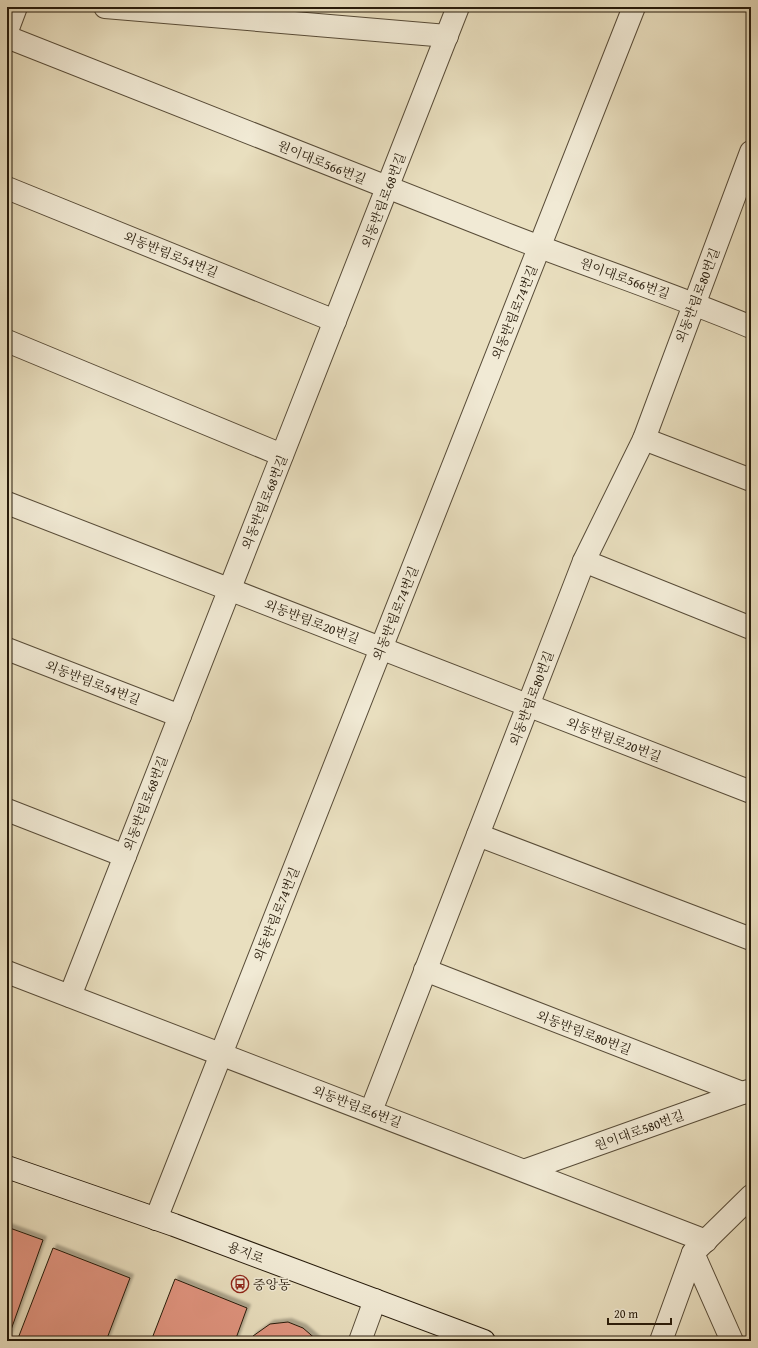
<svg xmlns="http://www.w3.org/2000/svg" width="758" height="1348" font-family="'Gentium Book Plus','Noto Serif KR',serif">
	<defs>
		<filter id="shadow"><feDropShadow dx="3.5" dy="-3.5" stdDeviation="1" flood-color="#0004"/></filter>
	</defs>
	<rect width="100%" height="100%" fill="#e9dfbf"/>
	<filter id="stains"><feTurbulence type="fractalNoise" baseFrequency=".005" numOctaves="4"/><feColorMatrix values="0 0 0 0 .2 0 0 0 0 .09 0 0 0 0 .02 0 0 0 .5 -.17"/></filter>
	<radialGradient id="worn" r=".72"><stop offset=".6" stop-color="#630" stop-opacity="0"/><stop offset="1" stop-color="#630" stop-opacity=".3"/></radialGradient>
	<g fill="#e0947f" stroke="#271b0b" filter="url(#shadow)">
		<path d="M7 1227 43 1240 7 1341Z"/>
		<path d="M53 1248 130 1278 106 1341H17Z"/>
		<path d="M175 1279 247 1308 235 1341H151Z"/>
		<path d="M288 1322 303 1328 318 1341H251L253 1336 270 1324Z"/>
	</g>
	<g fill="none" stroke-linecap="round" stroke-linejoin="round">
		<defs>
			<g id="minor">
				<path d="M105 7 447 36"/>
				<path d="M7 31 16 7"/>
				<path d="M7 37C175 104 343 171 511 236 591 267 672 294 751 327"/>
				<path d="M7 188 335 321"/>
				<path d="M7 341 282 455"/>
				<path d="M644 439 751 480"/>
				<path d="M7 503 751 792"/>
				<path d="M584 561 751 628"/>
				<path d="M7 649 180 716"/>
				<path d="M7 810 125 856"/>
				<path d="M478 835 751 939"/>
				<path d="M425 970 742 1093"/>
				<path d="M7 972 706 1241"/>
				<path d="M70 996 458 7"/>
				<path d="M371 1111 584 561 644 439 751 152"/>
				<path d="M526 1170 748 1091"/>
				<path d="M156 1219 634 7"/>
				<path d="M693 1253 732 1341"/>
				<path d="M360 1341 375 1300"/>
				<path d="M661 1341 693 1253 751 1196"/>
			</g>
			<path id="secondary" d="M7 1167 174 1225 484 1341"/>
		</defs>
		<use href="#minor" stroke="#584c38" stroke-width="24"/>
		<use href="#secondary" stroke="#271b0b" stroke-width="24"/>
		<use href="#minor" stroke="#f1ead5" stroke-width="22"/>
		<use href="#secondary" stroke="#f1ead5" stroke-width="22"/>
	</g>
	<defs>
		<symbol id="bus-ring" viewBox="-11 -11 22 22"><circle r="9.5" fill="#f1ead5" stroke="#8f2418" stroke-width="1.5"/><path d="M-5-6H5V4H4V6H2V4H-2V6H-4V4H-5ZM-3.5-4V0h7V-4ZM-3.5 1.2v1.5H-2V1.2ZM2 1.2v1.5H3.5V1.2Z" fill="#8f2418"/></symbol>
	</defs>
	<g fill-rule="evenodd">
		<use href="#bus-ring" x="230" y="1274" width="20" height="20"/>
	</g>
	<g text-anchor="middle" stroke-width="3" stroke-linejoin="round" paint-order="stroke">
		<g font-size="13" fill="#271b0b" stroke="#f1ead5">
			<text transform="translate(322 162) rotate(22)" y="5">원이대로566번길</text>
			<text transform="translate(383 200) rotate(-69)" y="5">외동반림로68번길</text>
			<text transform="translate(171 254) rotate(22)" y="5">외동반림로54번길</text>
			<text transform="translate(625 278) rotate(20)" y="5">원이대로566번길</text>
			<text transform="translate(697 295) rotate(-69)" y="5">외동반림로80번길</text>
			<text transform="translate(514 312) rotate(-68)" y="5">외동반림로74번길</text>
			<text transform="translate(264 502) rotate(-68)" y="5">외동반림로68번길</text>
			<text transform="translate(395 613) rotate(-68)" y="5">외동반림로74번길</text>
			<text transform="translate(312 621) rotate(21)" y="5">외동반림로20번길</text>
			<text transform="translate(93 682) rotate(21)" y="5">외동반림로54번길</text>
			<text transform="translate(531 698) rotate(-69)" y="5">외동반림로80번길</text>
			<text transform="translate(614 739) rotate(21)" y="5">외동반림로20번길</text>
			<text transform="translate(145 803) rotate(-69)" y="5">외동반림로68번길</text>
			<text transform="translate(276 914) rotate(-68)" y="5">외동반림로74번길</text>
			<text transform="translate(584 1032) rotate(21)" y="5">외동반림로80번길</text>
			<text transform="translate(357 1106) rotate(21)" y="5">외동반림로6번길</text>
			<text transform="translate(639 1130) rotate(-20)" y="5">원이대로580번길</text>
			<text transform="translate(246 1252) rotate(21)" y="5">용지로</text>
		</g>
		<g font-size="13" fill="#271b0b" stroke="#f1ead5" text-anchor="start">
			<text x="253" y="1289">중앙동</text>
		</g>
	</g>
	<rect width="758" height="1348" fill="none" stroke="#e9dfbf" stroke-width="24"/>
	<rect x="8" y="8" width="742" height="1332" fill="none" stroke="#271b0b" stroke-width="2"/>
	<rect x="12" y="12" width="734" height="1324" fill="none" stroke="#271b0b"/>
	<path d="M608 1318v6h63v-6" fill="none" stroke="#271b0b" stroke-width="2"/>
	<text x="614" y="1318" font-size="12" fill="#271b0b" stroke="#f1ead5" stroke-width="3" paint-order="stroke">20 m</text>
	<rect width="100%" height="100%" filter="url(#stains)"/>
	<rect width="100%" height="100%" fill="url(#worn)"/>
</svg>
